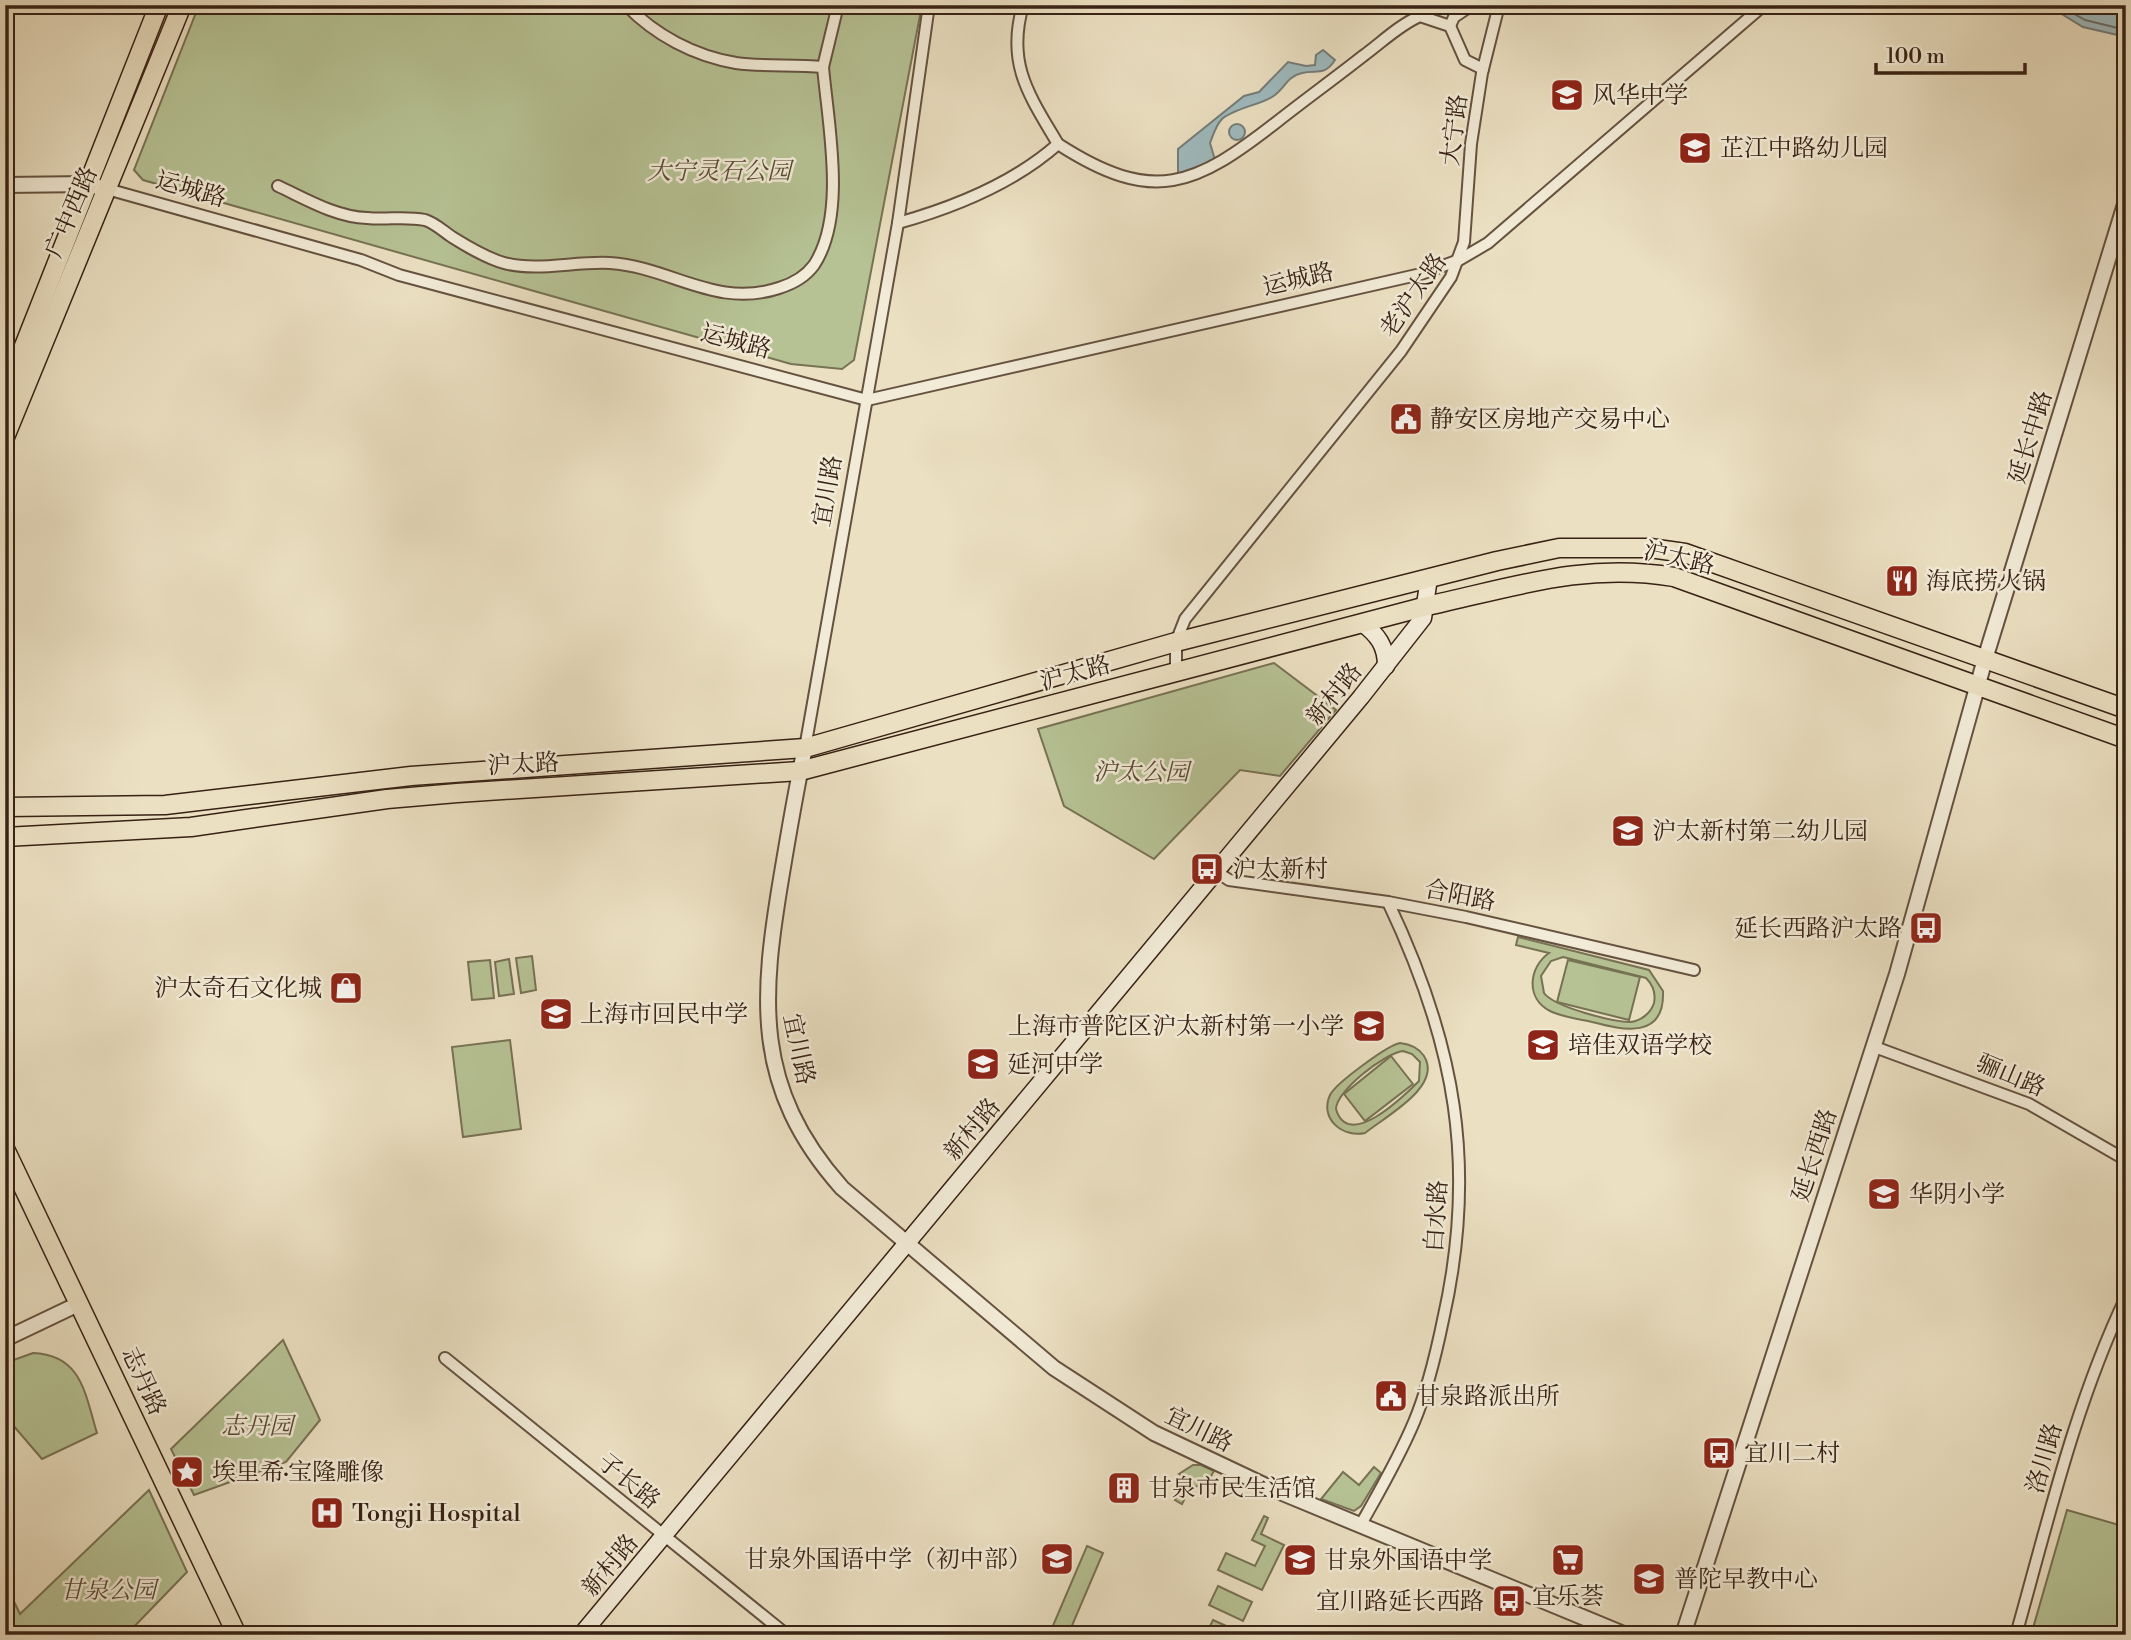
<svg xmlns="http://www.w3.org/2000/svg" width="2131" height="1640" font-family="'Libre Bodoni','Noto Serif SC',serif">
	<rect width="100%" height="100%" fill="#ebe0c2"/>
	<filter id="stains"><feTurbulence type="fractalNoise" baseFrequency=".00286" numOctaves="4"/><feColorMatrix values="0 0 0 0 .2 0 0 0 0 .09 0 0 0 0 .02 0 0 0 .5 -.17"/></filter>
	<radialGradient id="worn" r=".72"><stop offset=".6" stop-color="#630" stop-opacity="0"/><stop offset="1" stop-color="#630" stop-opacity=".3"/></radialGradient>
	<g fill="#b6c294" stroke="#777254" stroke-width="2" fill-rule="evenodd">
		<path d="M199 5H922L854 360 842 369 791 364 143 180 134 170Z"/>
		<path d="M1274 663 1336 710 1280 776 1240 770 1154 859 1064 806 1038 729Z"/>
		<path d="M1518 937 1649 970 1663 991C1665 1040 1623 1030 1592 1022 1578 1019 1562 1017 1550 1011 1525 998 1529 967 1549 953L1516 945ZM1563 957 1646 978C1653 985 1656 993 1654 1003 1651 1013 1641 1021 1630 1022 1613 1022 1554 1007 1544 993L1541 976 1551 961Z"/>
		<path d="M532 956 536 990 521 993 516 958Z"/>
		<path d="M509 959 514 994 499 996 495 962Z"/>
		<path d="M490 960 494 998 472 1000 468 962Z"/>
		<path d="M1568 960 1640 977 1629 1020 1557 1002Z"/>
		<path d="M510 1040 521 1129 463 1137 452 1047Z"/>
		<path d="M1400 1043C1410 1044 1418 1047 1424 1056 1443 1086 1386 1116 1365 1133 1343 1138 1319 1119 1330 1095 1336 1083 1388 1045 1400 1043ZM1403 1051 1412 1054 1420 1062 1419 1081C1403 1097 1348 1151 1336 1109 1336 1091 1385 1053 1403 1051Z"/>
		<path d="M1391 1056 1413 1084 1365 1121 1344 1094Z"/>
		<path d="M283 1340 320 1420 286 1462 194 1495 171 1449Z"/>
		<path d="M33 1353C82 1355 85 1394 97 1433L42 1459 12 1424 5 1427V1363Z"/>
		<path d="M1193 1465H1201L1214 1471 1208 1481 1189 1490 1182 1504 1175 1500 1186 1478 1179 1474Z"/>
		<path d="M1374 1467 1381 1473 1361 1506 1354 1511 1321 1499 1343 1472 1359 1485Z"/>
		<path d="M149 1490 187 1572 126 1635H5V1583L20 1614Z"/>
		<path d="M2067 1510 2126 1527V1635H2031Z"/>
		<path d="M1264 1516 1268 1518 1261 1534 1284 1545 1262 1590 1218 1570 1226 1553 1255 1566 1265 1546 1252 1540Z"/>
		<path d="M1087 1546 1103 1553 1068 1635H1049Z"/>
		<path d="M1218 1586 1252 1602 1243 1621 1209 1605Z"/>
		<path d="M1213 1620 1246 1635H1218L1208 1630Z"/>
	</g>
	<g fill="#9ebabe" stroke="#757d7a" stroke-width="2">
		<path d="M2047 5H2092L2126 12V37L2083 27Z"/>
		<path d="M1323 50 1335 60C1324 77 1316 69 1302 73 1287 76 1284 90 1272 97 1259 105 1233 109 1222 119 1216 125 1213 135 1210 143L1215 160 1178 174V149L1244 96 1259 92 1288 62 1306 66 1315 65 1316 55Z"/>
		<circle cx="1237" cy="132" r="8"/>
	</g>
	<g fill="none" stroke-linecap="round" stroke-linejoin="round">
		<path stroke="#6b6e6a" stroke-width="2" d="M2058 5 2085 20 2126 30"/>
		<defs>
			<g id="minor">
				<path d="M626 5C655 35 694 56 736 63 764 67 794 64 823 67L838 5"/>
				<path d="M1023 5C1006 64 1029 95 1058 144"/>
				<path d="M1450 26 1454 17 1472 5"/>
				<path d="M278 186C306 199 336 217 367 218 387 220 405 216 425 220 435 223 443 231 452 237 468 247 486 258 504 263 537 272 575 261 610 263 671 267 716 309 779 288 792 284 806 276 814 265 847 215 828 124 823 67"/>
				<path d="M107 189 361 260 399 275 867 400 1421 274 1459 260 1488 243 1764 5"/>
				<path d="M898 223C955 207 1013 184 1058 144 1154 206 1195 186 1278 121 1306 99 1335 78 1363 56 1381 43 1399 25 1420 16L1450 26 1465 60 1483 69"/>
				<path d="M1176 671V642L1185 619 1401 351 1451 277 1464 242 1471 144 1482 73 1499 5"/>
				<path d="M805 748 898 223 929 5"/>
				<path d="M1217 872 1229 880 1388 902 1466 917 1694 970"/>
				<path d="M1872 1046 2029 1104 2126 1160"/>
				<path d="M445 1358 787 1635"/>
				<path d="M1360 1526C1379 1492 1399 1458 1414 1422 1428 1389 1436 1354 1443 1320 1478 1166 1455 1043 1388 902"/>
				<path d="M2016 1635C2048 1521 2075 1404 2126 1297"/>
			</g>
			<g id="tertiary">
				<path d="M5 185 88 184 98 187"/>
				<path d="M805 748C796 789 789 831 782 873 761 997 752 1087 842 1188L1054 1368 1154 1433 1268 1487 1626 1635"/>
				<path d="M5 1339 70 1308"/>
				<path d="M1683 1635 1897 974 1985 659 2126 201"/>
			</g>
			<g id="secondary">
				<path d="M1362 623C1378 635 1386 646 1386 666"/>
				<path d="M581 1635 1361 697 1423 618 1429 578"/>
			</g>
			<g id="primary">
				<path d="M5 394 159 5"/>
				<path d="M5 437 182 5"/>
				<path d="M5 807 165 805 411 776 805 748 1176 642 1497 561 1559 548H1650L1685 553 2126 709"/>
				<path d="M5 837 191 827 387 799 457 793 800 771 1427 606C1515 587 1584 562 1674 577L2126 739"/>
				<path d="M5 1149 237 1635"/>
			</g>
		</defs>
		<use href="#minor" stroke="#655240" stroke-width="14"/>
		<use href="#tertiary" stroke="#655240" stroke-width="18"/>
		<use href="#secondary" stroke="#382215" stroke-width="19"/>
		<use href="#primary" stroke="#382215" stroke-width="21"/>
		<use href="#minor" stroke="#f2ebd7" stroke-width="10"/>
		<use href="#tertiary" stroke="#f2ebd7" stroke-width="14"/>
		<use href="#secondary" stroke="#f2ebd7" stroke-width="16"/>
		<use href="#primary" stroke="#ebe0c2" stroke-width="18"/>
	</g>
	<defs>
		<symbol id="school-square" viewBox="-11 -11 22 22"><rect x="-9" y="-9" width="18" height="18" rx="4" fill="#8f2418" stroke="#f2ebd7"/><path d="M0-5L7-2L0 1L-7-2ZM-4 1L0 2.5L4 1V4Q0 6-4 4Z" fill="#fff"/></symbol>
		<symbol id="civic-square" viewBox="-11 -11 22 22"><rect x="-9" y="-9" width="18" height="18" rx="4" fill="#8f2418" stroke="#f2ebd7"/><path d="M-.6-6.5H3V-4.5H.6V-3L4-1V1h2V6H-6V1h2V-1L-.6-3ZM-1.2 2.5V6h2.4V2.5Z" fill="#fff"/></symbol>
		<symbol id="restaurant-square" viewBox="-11 -11 22 22"><rect x="-9" y="-9" width="18" height="18" rx="4" fill="#8f2418" stroke="#f2ebd7"/><path d="M-5-6h1v4h1v-4h1v4h1v-4h1v5L-1.5 .5V6h-2V.5L-5-1ZM5-6V6H3V1.5H1.5Q1.5-4 5-6Z" fill="#fff"/></symbol>
		<symbol id="bus-square" viewBox="-11 -11 22 22"><rect x="-9" y="-9" width="18" height="18" rx="4" fill="#8f2418" stroke="#f2ebd7"/><path d="M-5-6H5V4H4V6H2V4H-2V6H-4V4H-5ZM-3.5-4V0h7V-4ZM-3.5 1.2v1.5H-2V1.2ZM2 1.2v1.5H3.5V1.2Z" fill="#fff"/></symbol>
		<symbol id="shop-square" viewBox="-11 -11 22 22"><rect x="-9" y="-9" width="18" height="18" rx="4" fill="#8f2418" stroke="#f2ebd7"/><path d="M-5-2.5h2.3a2.7 3.5 0 0 1 5.4 0H5L5.5 6h-11ZM-1.5-2.5h3a1.5 2.3 0 0 0-3 0Z" fill="#fff"/></symbol>
		<symbol id="sight-square" viewBox="-11 -11 22 22"><rect x="-9" y="-9" width="18" height="18" rx="4" fill="#8f2418" stroke="#f2ebd7"/><path d="M0-6L1.8-2.2L6-1.7L2.9 1.2L3.7 5.4L0 3.3L-3.7 5.4L-2.9 1.2L-6-1.7L-1.8-2.2Z" fill="#fff"/></symbol>
		<symbol id="building-square" viewBox="-11 -11 22 22"><rect x="-9" y="-9" width="18" height="18" rx="4" fill="#8f2418" stroke="#f2ebd7"/><path d="M-4-6H4V6H1V3H-1V6H-4ZM-2.5-4.3h1.7v1.8h-1.7ZM.8-4.3h1.7v1.8H.8ZM-2.5-1h1.7V.8h-1.7ZM.8-1h1.7V.8H.8Z" fill="#fff"/></symbol>
		<symbol id="hospital-square" viewBox="-11 -11 22 22"><rect x="-9" y="-9" width="18" height="18" rx="4" fill="#8f2418" stroke="#f2ebd7"/><path d="M-5-5h3v3.5h4V-5h3V5h-3V1.5h-4V5h-3Z" fill="#fff"/></symbol>
		<symbol id="supermarket-square" viewBox="-11 -11 22 22"><rect x="-9" y="-9" width="18" height="18" rx="4" fill="#8f2418" stroke="#f2ebd7"/><path d="M-6-5.5h2.5l.6 2H6L4.5 2H-2.5L-4.4-4H-6ZM-1.5 3.2a1.3 1.3 0 1 0 .1 0ZM3 3.2a1.3 1.3 0 1 0 .1 0Z" fill="#fff"/></symbol>
	</defs>
	<g fill-rule="evenodd">
		<use href="#school-square" x="1548" y="76" width="38" height="38"/>
		<use href="#school-square" x="1676" y="129" width="38" height="38"/>
		<use href="#civic-square" x="1387" y="400" width="38" height="38"/>
		<use href="#restaurant-square" x="1883" y="562" width="38" height="38"/>
		<use href="#school-square" x="1609" y="812" width="38" height="38"/>
		<use href="#bus-square" x="1188" y="850" width="38" height="38"/>
		<use href="#bus-square" x="1907" y="909" width="38" height="38"/>
		<use href="#shop-square" x="327" y="969" width="38" height="38"/>
		<use href="#school-square" x="537" y="995" width="38" height="38"/>
		<use href="#school-square" x="1350" y="1007" width="38" height="38"/>
		<use href="#school-square" x="1524" y="1026" width="38" height="38"/>
		<use href="#school-square" x="964" y="1045" width="38" height="38"/>
		<use href="#school-square" x="1865" y="1175" width="38" height="38"/>
		<use href="#civic-square" x="1372" y="1377" width="38" height="38"/>
		<use href="#bus-square" x="1700" y="1434" width="38" height="38"/>
		<use href="#sight-square" x="168" y="1453" width="38" height="38"/>
		<use href="#building-square" x="1105" y="1469" width="38" height="38"/>
		<use href="#hospital-square" x="308" y="1494" width="38" height="38"/>
		<use href="#school-square" x="1038" y="1540" width="38" height="38"/>
		<use href="#school-square" x="1281" y="1541" width="38" height="38"/>
		<use href="#supermarket-square" x="1549" y="1541" width="38" height="38"/>
		<use href="#school-square" x="1630" y="1560" width="38" height="38"/>
		<use href="#bus-square" x="1490" y="1582" width="38" height="38"/>
	</g>
	<g text-anchor="middle" stroke-width="5" stroke-linejoin="round" paint-order="stroke">
		<g font-size="24" fill="#382215" stroke="#f2ebd7" text-anchor="start">
			<text x="1592" y="103">风华中学</text>
			<text x="1720" y="156">芷江中路幼儿园</text>
			<text x="1430" y="427">静安区房地产交易中心</text>
			<text x="1926" y="589">海底捞火锅</text>
			<text x="1652" y="839">沪太新村第二幼儿园</text>
			<text x="1232" y="877">沪太新村</text>
			<text x="1902" y="936" text-anchor="end">延长西路沪太路</text>
			<text x="322" y="996" text-anchor="end">沪太奇石文化城</text>
			<text x="580" y="1022">上海市回民中学</text>
			<text x="1344" y="1034" text-anchor="end">上海市普陀区沪太新村第一小学</text>
			<text x="1568" y="1053">培佳双语学校</text>
			<text x="1007" y="1072">延河中学</text>
			<text x="1909" y="1202">华阴小学</text>
			<text x="1416" y="1404">甘泉路派出所</text>
			<text x="1744" y="1461">宜川二村</text>
			<text x="212" y="1480">埃里希·宝隆雕像</text>
			<text x="1148" y="1496">甘泉市民生活馆</text>
			<text x="352" y="1521">Tongji Hospital</text>
			<text x="1032" y="1567" text-anchor="end">甘泉外国语中学（初中部）</text>
			<text x="1324" y="1568">甘泉外国语中学</text>
			<text x="1674" y="1587">普陀早教中心</text>
			<text x="1568" y="1604" text-anchor="middle">宜乐荟</text>
			<text x="1484" y="1609" text-anchor="end">宜川路延长西路</text>
		</g>
		<g font-size="24" fill="#382215" stroke="#f2ebd7">
			<text transform="translate(1454 130) rotate(-83)" y="8">大宁路</text>
			<text transform="translate(191 189) rotate(16)" y="8">运城路</text>
			<text transform="translate(71 212) rotate(-67)" y="8">广中西路</text>
			<text transform="translate(1298 279) rotate(-13)" y="8">运城路</text>
			<text transform="translate(1413 295) rotate(-55)" y="8">老沪太路</text>
			<text transform="translate(736 341) rotate(15)" y="8">运城路</text>
			<text transform="translate(2030 437) rotate(-73)" y="8">延长中路</text>
			<text transform="translate(827 491) rotate(-80)" y="8">宜川路</text>
			<text transform="translate(1679 558) rotate(13)" y="8">沪太路</text>
			<text transform="translate(1075 673) rotate(-15)" y="8">沪太路</text>
			<text transform="translate(1334 694) rotate(-51)" y="8">新村路</text>
			<text transform="translate(523 764) rotate(-3)" y="8">沪太路</text>
			<text transform="translate(1460 895) rotate(11)" y="8">合阳路</text>
			<text transform="translate(799 1049) rotate(78)" y="8">宜川路</text>
			<text transform="translate(2011 1075) rotate(23)" y="8">骊山路</text>
			<text transform="translate(972 1129) rotate(-50)" y="8">新村路</text>
			<text transform="translate(1814 1155) rotate(-72)" y="8">延长西路</text>
			<text transform="translate(1436 1216) rotate(-86)" y="8">白水路</text>
			<text transform="translate(144 1381) rotate(65)" y="8">志丹路</text>
			<text transform="translate(1199 1429) rotate(26)" y="8">宜川路</text>
			<text transform="translate(2044 1458) rotate(-74)" y="8">洛川路</text>
			<text transform="translate(629 1481) rotate(39)" y="8">子长路</text>
			<text transform="translate(610 1565) rotate(-50)" y="8">新村路</text>
		</g>
		<g font-size="24" font-style="italic" fill="#584a35" stroke="#f2ebd7">
			<text x="719" y="179">大宁灵石公园</text>
			<text x="1141" y="780">沪太公园</text>
			<text x="257" y="1434">志丹园</text>
			<text x="108" y="1598">甘泉公园</text>
		</g>
	</g>
	<rect width="2131" height="1640" fill="none" stroke="#ebe0c2" stroke-width="28"/>
	<rect x="7" y="7" width="2117" height="1626" fill="none" stroke="#382215" stroke-width="3.5"/>
	<rect x="14" y="14" width="2103" height="1612" fill="none" stroke="#382215" stroke-width="2"/>
	<path d="M1876 63v10h149v-10" fill="none" stroke="#382215" stroke-width="3.5"/>
	<text x="1886" y="63" font-size="21" fill="#382215" stroke="#f2ebd7" stroke-width="5" paint-order="stroke">100 m</text>
	<rect width="100%" height="100%" filter="url(#stains)"/>
	<rect width="100%" height="100%" fill="url(#worn)"/>
</svg>
